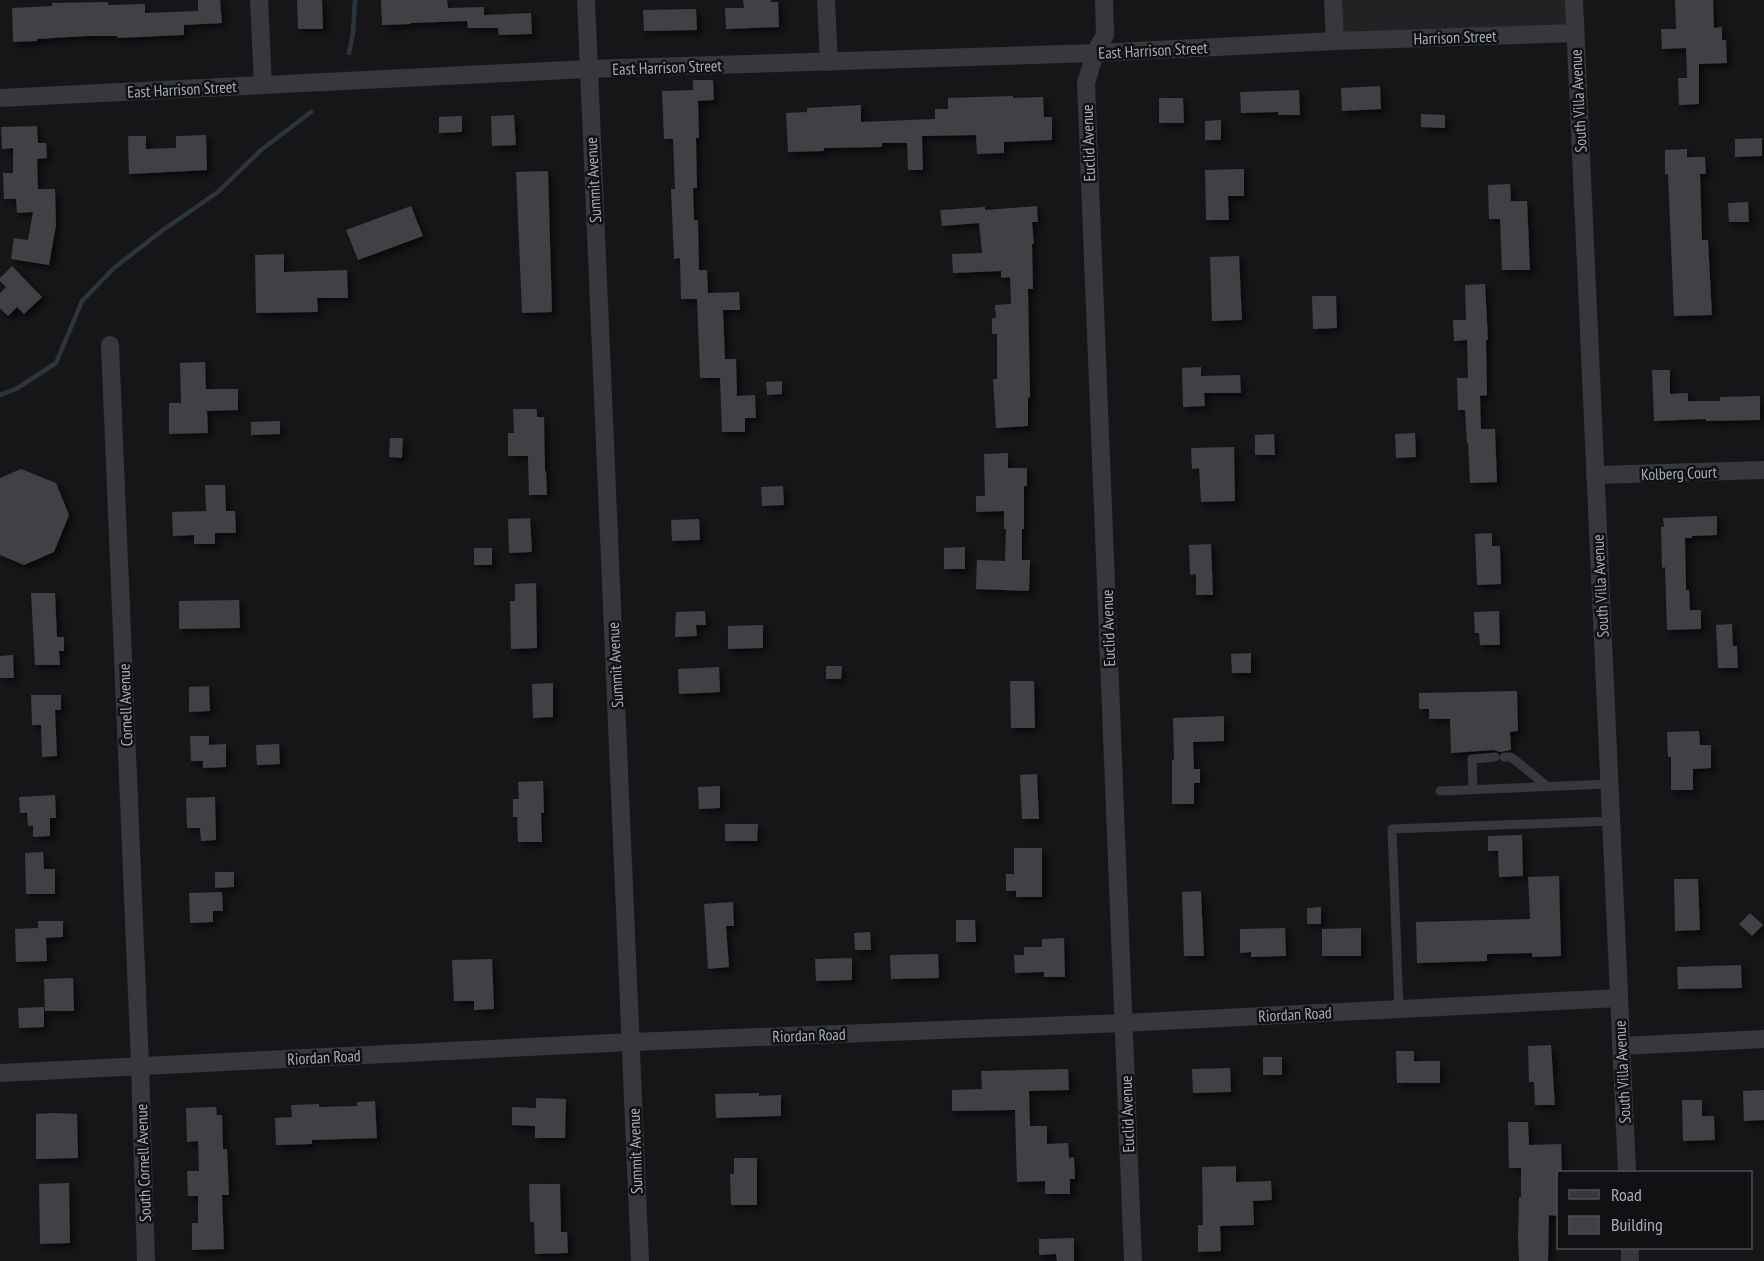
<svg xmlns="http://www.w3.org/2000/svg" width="1764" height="1261" font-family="'PT Sans Narrow',sans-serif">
	<defs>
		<filter id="shadow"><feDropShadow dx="4" dy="4" stdDeviation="3" flood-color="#0009"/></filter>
	</defs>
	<rect width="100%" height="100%" fill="#161618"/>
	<path fill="#222225" d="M1340 0H1567L1568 29 1341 35Z"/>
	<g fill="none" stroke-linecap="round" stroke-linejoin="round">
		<g stroke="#2c353c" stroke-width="4.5">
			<path d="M349 53 353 33 355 0"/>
			<path d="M0 395 16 389 56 363 82 301 114 268 163 230 218 192 261 150 311 112"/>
		</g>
	</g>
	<g fill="#404145" filter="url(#shadow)">
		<path d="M198 0H220L222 23 184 25V35L117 38V36H86L37 39V41L13 42 12 8 52 6V3L108 2V5L145 4V13L198 11Z"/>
		<path d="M297 0H322L323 29H298Z"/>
		<path d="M381 0H447L448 8 484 7V15L531 13 532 34 499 35 498 28H468L467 21 411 23V24L382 25Z"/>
		<path d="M743 0H771V2H778L779 27 726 29 725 8H744Z"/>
		<path d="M1675 0H1713L1714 28 1722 27V40H1726L1727 63 1699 64V104L1679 105 1678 78H1687L1686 48 1662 49 1661 29H1676Z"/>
		<path d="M696 9 697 30 644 31 643 10Z"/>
		<path d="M693 80H713L714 100 698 101 699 138H696L697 188H693L694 220H698L699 270H707L708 293 739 292 740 310H723L725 359H736L737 396 755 395 756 418H745V432H722L720 378H700L697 299H681L680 258 674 259 671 189H675L673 139H664L662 91 693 90Z"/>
		<path d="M1380 86 1381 109 1342 111 1341 88Z"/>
		<path d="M1299 90 1300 115H1278V112L1241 113 1240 92Z"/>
		<path d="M1013 96V98L1043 97 1044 117H1052V140L1004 142V153L977 154 976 135 922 136 923 170H908L907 143H882V147L824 148V151L788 152 786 113 807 112V108L861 105V122L935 119V109H948V98Z"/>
		<path d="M1159 98H1183L1184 123H1159Z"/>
		<path d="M1421 114 1445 115V128L1421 127Z"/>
		<path d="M514 115 516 145 492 146 491 116Z"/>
		<path d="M462 116V132L439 133V117Z"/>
		<path d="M1221 120V140H1205V121Z"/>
		<path d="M37 126 38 143H46L47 158 37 159 38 189H55L56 225 49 265 11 259 14 238 28 240 33 212 17 213 16 199H4L3 173H13V148L2 149 1 127Z"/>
		<path d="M206 135 207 170 129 174 128 136H146V149L176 148V136Z"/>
		<path d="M1762 138V156L1735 157V139Z"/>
		<path d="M1687 149V157H1705L1706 174H1700L1702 240H1708L1712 315 1674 316 1668 174 1665 175V150Z"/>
		<path d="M1244 169V196H1228L1229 220H1206L1205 170Z"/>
		<path d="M548 171 552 312 522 313 516 172Z"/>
		<path d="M1510 184 1511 201H1527L1530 270H1502L1500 219H1489L1488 185Z"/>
		<path d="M1748 202 1749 222H1729L1728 203Z"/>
		<path d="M411 206 423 236 358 260 346 230Z"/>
		<path d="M1037 206 1038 222H1032L1034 244H1032L1033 289H1028L1030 397 1028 398V426L996 428 993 379H997V334H992V318H996L995 305 1011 304 1010 277 1001 278V271L953 273 952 254 982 253 979 223 942 226 940 210 985 207V210Z"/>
		<path d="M284 254V272L347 270 348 298H317L318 312 256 313 255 255Z"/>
		<path d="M1239 256 1242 320 1212 321 1210 257Z"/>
		<path d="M12 266 42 297 24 314 17 307 8 316 0 308V293L6 287 0 281V278Z"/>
		<path d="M1485 284 1488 340H1486L1487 395 1480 396 1481 429H1495L1497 482 1470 483 1468 443H1467L1465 410H1458L1457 378H1468L1467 340 1454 341 1453 320H1466L1465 285Z"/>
		<path d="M1312 296H1336L1337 328 1313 329Z"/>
		<path d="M205 362 206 389H238V410L207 411 208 433 169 434V403H181L180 363Z"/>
		<path d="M1201 367V376L1240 375 1241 393H1204L1205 406 1183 407 1182 368Z"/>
		<path d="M1652 370H1670V394L1688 393V401H1720V397L1760 396V420L1706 421V419L1654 421Z"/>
		<path d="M782 381V394L767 395 766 382Z"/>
		<path d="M513 409H537V417H544L545 471H546L547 495H529L528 456H508V433H514Z"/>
		<path d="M280 421V434L251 435V422Z"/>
		<path d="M1415 433 1416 457 1396 458 1395 434Z"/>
		<path d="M1274 434 1275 455H1255V435Z"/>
		<path d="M390 438H403L402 458 389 457Z"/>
		<path d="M1234 447 1235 501 1201 502 1199 468 1192 469 1191 448Z"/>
		<path d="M1008 453V468H1027V486H1024V529H1022V560H1030L1029 591 976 589 977 560 1005 561 1006 529H1004V511L976 512V496H985L984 454Z"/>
		<path d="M21 469 56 483 69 515 54 552 24 565 0 555V478Z"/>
		<path d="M205 485H225L226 511H235L236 533H215V544H194V535L173 536 172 512 206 511Z"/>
		<path d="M783 486 784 505 762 506 761 487Z"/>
		<path d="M1717 516V535L1692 536V538H1685L1686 590H1689L1690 610H1701V629L1667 630 1665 567 1662 568 1661 527H1664L1663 518Z"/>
		<path d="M530 518 532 552 509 553 508 519Z"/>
		<path d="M699 519 700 540 672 541 671 520Z"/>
		<path d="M1492 533V546H1500L1501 584 1477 585 1475 534Z"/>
		<path d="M1211 544 1213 595H1196V574L1190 575 1189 545Z"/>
		<path d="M965 547V569H944V548Z"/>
		<rect x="474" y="548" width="18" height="17"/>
		<path d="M536 583 537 648 511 649 510 601H515V584Z"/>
		<path d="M31 593H55L57 637H64V651H59L60 665H35Z"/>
		<path d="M239 600 240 628 179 629V601Z"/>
		<path d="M705 611 706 625H696L697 636 675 637 676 612Z"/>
		<path d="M1499 611 1500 645H1480L1479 633H1475L1474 612Z"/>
		<path d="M1732 624 1733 646H1737L1738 668H1718L1716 625Z"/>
		<path d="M763 625V648L728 649V626Z"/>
		<path d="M1251 653V673H1232L1231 654Z"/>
		<path d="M13 655 14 678H0V656Z"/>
		<path d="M826 666H842L841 679H826Z"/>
		<path d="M719 667 720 692 679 694 678 669Z"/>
		<path d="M1010 681H1034L1035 728H1011Z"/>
		<path d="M553 683V717L533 718 532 684Z"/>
		<path d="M209 686 210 711 189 712V687Z"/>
		<path d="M1517 691 1518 731 1510 732 1511 750 1500 752 1494 750 1451 753 1450 719H1429V709H1419V693Z"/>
		<path d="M31 695H61V710H55L57 756 42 757 41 725H32Z"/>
		<path d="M1224 716V741L1193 742 1194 769H1200V783H1194V804H1172V760H1174L1173 718Z"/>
		<path d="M1699 731 1700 745H1711V768L1693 769V790H1671V757H1668L1667 732Z"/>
		<path d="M190 736H209V745L226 744V767L203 768V761H191Z"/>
		<path d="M279 744 280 764 257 765 256 745Z"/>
		<path d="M1037 774 1039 819H1022L1020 775Z"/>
		<path d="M543 781 544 813H541L542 842H518L517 817H513V799H519L518 782Z"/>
		<path d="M720 786V808L699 809 698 787Z"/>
		<path d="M55 795 56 818H50V836L33 837V826H28L27 813H20L19 797Z"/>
		<path d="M215 797 216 840 201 841 200 828H187L186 798Z"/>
		<path d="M725 824H758L757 841H725Z"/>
		<path d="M1522 835 1523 876 1499 877 1498 851H1488V836Z"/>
		<path d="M1014 848H1042V897H1016V891H1006V874H1014Z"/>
		<path d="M43 852 44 869H55V894H26L25 853Z"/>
		<path d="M215 872H234V887L215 888Z"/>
		<path d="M1559 876 1561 956 1532 957V953L1487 954V961L1417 963 1416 922 1530 919 1528 877Z"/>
		<path d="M1674 879H1698L1700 930 1675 931Z"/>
		<path d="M1201 891 1204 956H1184L1182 892Z"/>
		<path d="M222 892 223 911H213V922L190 923 189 893Z"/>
		<path d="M733 902 734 926H726L729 967 708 969 704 904Z"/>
		<path d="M1321 907V924H1307V908Z"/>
		<path d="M1750 913 1763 925 1752 936 1739 924Z"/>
		<path d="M956 920H975L976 942H956Z"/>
		<path d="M38 921H63V937L46 938 47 961 16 962 15 929 38 928Z"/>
		<path d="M1285 928 1286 956 1251 957V952L1240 953V929Z"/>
		<path d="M1361 928V956H1322V929Z"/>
		<path d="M870 932 871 950H855L854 933Z"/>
		<path d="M1064 938 1065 977H1044V972L1015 973 1014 955H1024V947H1042V939Z"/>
		<path d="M938 954 939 978 891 979 890 955Z"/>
		<path d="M852 958V980L816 981 815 959Z"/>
		<path d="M492 959 494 1009 474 1010V1001H454L452 960Z"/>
		<path d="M1741 965 1742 988 1678 989 1677 967Z"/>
		<path d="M73 978 74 1011H45L44 979Z"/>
		<path d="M44 1007V1027L19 1028 18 1008Z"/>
		<path d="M1551 1045 1555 1105H1535L1534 1082H1529L1528 1046Z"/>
		<path d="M1396 1051H1414V1061H1440V1083H1397Z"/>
		<rect x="1263" y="1057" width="19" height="18"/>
		<path d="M1230 1068 1231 1092 1193 1093 1192 1069Z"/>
		<path d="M1068 1069 1069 1090 1029 1091 1030 1126H1047V1144L1068 1143 1069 1158 1074 1157 1075 1179H1070V1194H1045V1181L1017 1182 1015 1110 952 1111V1090L982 1089 981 1071Z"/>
		<path d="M1764 1090V1120L1744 1121 1743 1091Z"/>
		<path d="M759 1093V1096L781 1095V1116L716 1118 715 1094Z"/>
		<path d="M536 1098 566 1099 565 1138H535V1126L512 1125V1107L536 1108Z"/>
		<path d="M1682 1100H1702V1116H1714L1715 1140 1683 1141Z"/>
		<path d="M375 1101 377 1138 312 1140V1144L276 1145 275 1118 292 1117 291 1105 319 1104V1107L357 1106V1102Z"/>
		<path d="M216 1107 217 1115H222L223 1149H227L229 1195H222L224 1249 192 1250V1223H198V1196H188L187 1171H199L198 1141 187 1142 186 1108Z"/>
		<path d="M52 1113 77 1114 78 1158 36 1159V1114Z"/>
		<path d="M1508 1122H1528L1529 1145 1561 1144 1562 1173H1558V1216L1549 1215 1548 1261H1519L1518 1238 1519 1197H1521V1168H1509Z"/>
		<path d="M734 1158H757V1205H731L730 1174H734Z"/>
		<path d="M1236 1166V1182L1271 1181 1272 1200 1253 1201 1254 1225 1220 1226 1221 1251 1198 1252V1225H1203L1202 1167Z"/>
		<path d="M69 1183 70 1243 40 1244 39 1184Z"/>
		<path d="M529 1184H560L561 1232H567L568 1253 535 1254 534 1222H530Z"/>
		<path d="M1074 1238V1261H1057L1056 1254 1039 1255V1239Z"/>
	</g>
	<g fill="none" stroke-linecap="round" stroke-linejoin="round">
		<g stroke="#37383d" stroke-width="9">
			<path d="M1504 757H1511L1547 786"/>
			<path d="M1473 789 1472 759 1495 757"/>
			<path d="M1440 791 1609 784"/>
			<path d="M1399 1009 1392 829 1611 821"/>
		</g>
		<g stroke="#37383d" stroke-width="18">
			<path d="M259 0 263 84"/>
			<path d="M586 0 640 1261"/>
			<path d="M826 0 829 62"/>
			<path d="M1104 0 1105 35 1095 53 1086 83 1133 1261"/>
			<path d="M1333 0 1335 41"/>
			<path d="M1574 0 1627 1172"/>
			<path d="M0 98 588 69 1095 53 1335 41 1575 33"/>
			<path d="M110 345 140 1065 146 1261"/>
			<path d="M1595 475 1764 470"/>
			<path d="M1621 1046 1764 1039"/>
			<path d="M0 1073 631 1042 1123 1023 1619 998"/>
			<path d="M1630 1248V1261"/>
		</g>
	</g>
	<g text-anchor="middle" stroke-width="5" stroke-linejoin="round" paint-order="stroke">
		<g font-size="16" fill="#a8adb8" stroke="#111113">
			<text transform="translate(1455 37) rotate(-2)" y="6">Harrison Street</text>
			<text transform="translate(1153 50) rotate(-3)" y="6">East Harrison Street</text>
			<text transform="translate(667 67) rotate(-2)" y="6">East Harrison Street</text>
			<text transform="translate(182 89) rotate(-3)" y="6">East Harrison Street</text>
			<text transform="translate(1578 101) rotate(-93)" y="6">South Villa Avenue</text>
			<text transform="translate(1088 143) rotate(-92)" y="6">Euclid Avenue</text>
			<text transform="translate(593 180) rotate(-93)" y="6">Summit Avenue</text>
			<text transform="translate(1679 473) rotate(-2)" y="6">Kolberg Court</text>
			<text transform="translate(1600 586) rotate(-93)" y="6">South Villa Avenue</text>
			<text transform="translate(1108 628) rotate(-92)" y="6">Euclid Avenue</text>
			<text transform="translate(615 665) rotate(-93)" y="6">Summit Avenue</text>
			<text transform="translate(125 705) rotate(-92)" y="6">Cornell Avenue</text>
			<text transform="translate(1295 1014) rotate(-3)" y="6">Riordan Road</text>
			<text transform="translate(809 1035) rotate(-2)" y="6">Riordan Road</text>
			<text transform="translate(324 1057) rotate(-3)" y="6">Riordan Road</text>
			<text transform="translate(1622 1072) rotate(-93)" y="6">South Villa Avenue</text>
			<text transform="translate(1127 1114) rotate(-92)" y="6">Euclid Avenue</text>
			<text transform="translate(635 1151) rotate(-92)" y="6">Summit Avenue</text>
			<text transform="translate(143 1163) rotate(-92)" y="6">South Cornell Avenue</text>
		</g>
	</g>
	<rect x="1557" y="1171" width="195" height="78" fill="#111113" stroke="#4d4f55" stroke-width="1.5"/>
	<rect x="1569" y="1190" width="30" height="9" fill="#37383d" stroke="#4d4f55" stroke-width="1.5"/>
	<text x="1611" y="1201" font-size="18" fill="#a8adb8">Road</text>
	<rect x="1569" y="1216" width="30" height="18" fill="#404145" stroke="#4d4f55" stroke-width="1.5"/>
	<text x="1611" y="1231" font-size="18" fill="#a8adb8">Building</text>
</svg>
